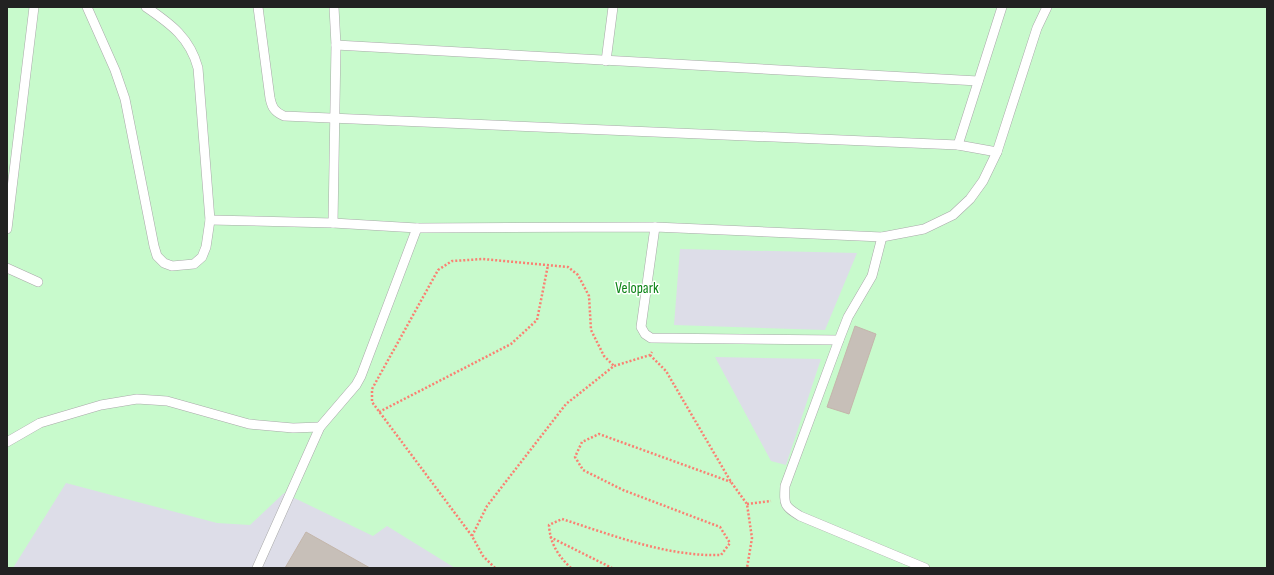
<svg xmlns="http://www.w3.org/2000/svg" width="1274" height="575" font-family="'Sofia Sans Condensed',sans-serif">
	<rect width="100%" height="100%" fill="#f2efe9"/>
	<rect fill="#c8facc" x="7" y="7" width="1260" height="561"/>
	<g fill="#dddde8">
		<path d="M680 249 857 253 825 330 674 325Z"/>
		<path d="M715 357 821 359 786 465 771 461Z"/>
		<path d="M66 483 217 523 250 525 284 493 373 536 387 526 455 568H13Z"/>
	</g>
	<g fill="#c7bfb8" stroke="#c4b6ab">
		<path d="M855 326 876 334 849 414 827 407Z"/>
		<path d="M306 532 370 568H285Z"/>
	</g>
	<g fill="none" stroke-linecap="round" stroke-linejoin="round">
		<defs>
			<g id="service">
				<path d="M87 7 115 70 125 99 154 246 157 256 164 263 172 266 194 264 202 257 206 247 210 220 198 68C190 38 171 24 146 7"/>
				<path d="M258 7 270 98C272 108 275 112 284 116L958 145 997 152"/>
				<path d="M336 45 978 81"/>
				<path d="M606 61 613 7"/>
				<path d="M958 145 1002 7"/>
				<path d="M210 220 333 223 417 228 655 227 882 237 924 229 953 215 970 199 983 181 997 152 1037 28 1047 7"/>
				<path d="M333 223 336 45 334 7"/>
				<path d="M655 227 641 327 645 334 651 338 839 340"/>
				<path d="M7 229 34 7"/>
				<path d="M882 237 872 276 848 317 839 340 785 486C784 505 784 506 800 516L925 568"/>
				<path d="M7 268 38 282"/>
				<path d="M7 442 40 423 101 405 137 399 167 401 249 424 293 428 320 427"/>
				<path d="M257 568 320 427 356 385 361 376 417 228"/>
			</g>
		</defs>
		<use href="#service" stroke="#a9a9a9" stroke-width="10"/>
		<g stroke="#fa8072" stroke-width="2.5" stroke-dasharray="2 2" stroke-linecap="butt">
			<path d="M650 355 666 371 731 482 747 504 752 538 747 568"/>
			<path d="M379 412 511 344 537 320 548 265"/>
			<path d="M747 504 771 501"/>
			<path d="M472 536 487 506 566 404 614 366 650 355 652 352"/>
			<path d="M550 537 612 568"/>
			<path d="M495 568 483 556 472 536 372 402V389L438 270 452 261 483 259 568 267 578 275 589 296 591 330 604 356 614 366"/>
			<path d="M571 568C558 556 550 543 549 525L562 519C612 535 668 557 721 555L730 543 720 527 623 490 583 470 575 457 582 442 599 434 731 482"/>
		</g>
		<use href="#service" stroke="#fff" stroke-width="9"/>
	</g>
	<g text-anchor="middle" stroke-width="3" stroke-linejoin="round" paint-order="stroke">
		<g font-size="15" fill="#0c8416" stroke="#fff">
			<text x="637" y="293">Velopark</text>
		</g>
	</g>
	<rect width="1274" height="575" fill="none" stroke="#222222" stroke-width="16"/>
</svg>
